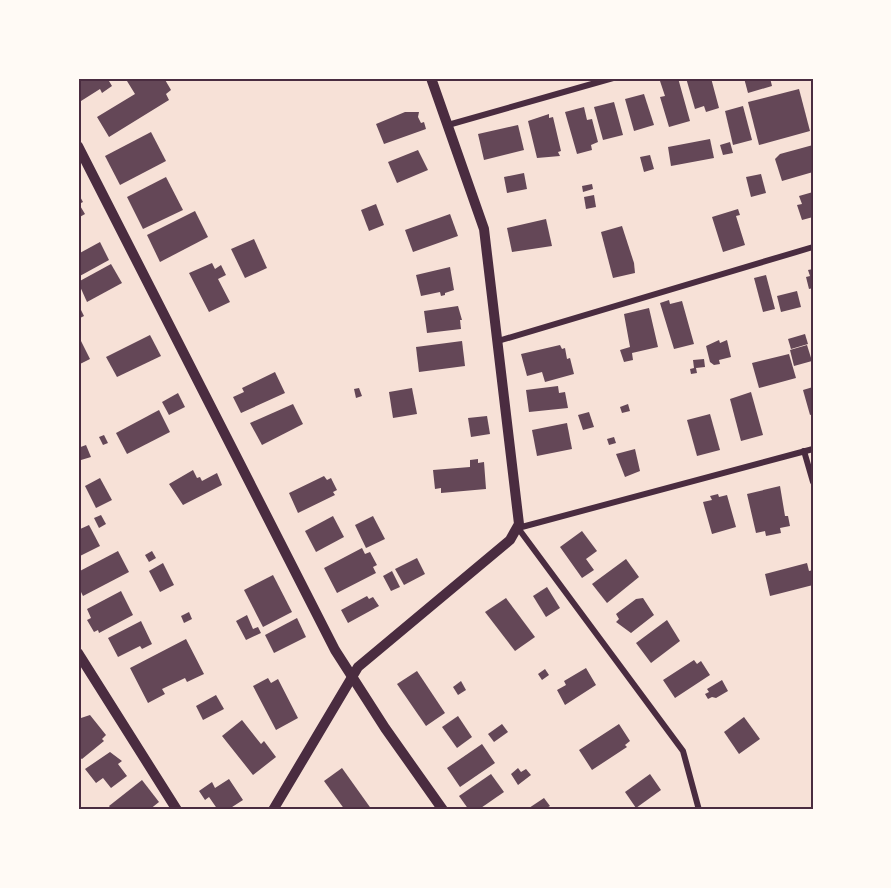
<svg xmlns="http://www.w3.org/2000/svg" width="891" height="888" font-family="'IBM Plex Serif',serif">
	<rect width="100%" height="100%" fill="#f7e1d7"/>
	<g fill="#644757">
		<path d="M78 78H113L109 81 112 86 102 93 100 89 81 101 78 96Z"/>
		<path d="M131 78H164L171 90 166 94 169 100 109 137 97 117 135 94 127 81Z"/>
		<path d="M671 78H678L690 121 669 127 660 97 665 96 660 81Z"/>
		<path d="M686 78H711L719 108 706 112 704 106 695 109Z"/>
		<path d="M744 78H770L772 86 748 93Z"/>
		<path d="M799 89 810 131 759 145 748 102Z"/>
		<path d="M644 94 654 125 634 131 625 99Z"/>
		<path d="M614 102 623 135 603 140 594 107Z"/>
		<path d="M743 106 752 140 733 145 725 111Z"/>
		<path d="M584 107 587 120 592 119 598 142 591 145 592 150 577 154 565 112Z"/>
		<path d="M405 112H419L418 117 421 123 424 122 426 129 384 144 376 124Z"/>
		<path d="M549 114V118L553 117 561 151 558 152 560 156 537 158 528 121Z"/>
		<path d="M518 125 524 150 484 160 478 134Z"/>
		<path d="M151 132 166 161 120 185 105 156Z"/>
		<path d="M710 139 714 158 671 166 668 147Z"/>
		<path d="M730 142 733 153 723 155 720 145Z"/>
		<path d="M813 145V172L782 181 775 159 780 154Z"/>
		<path d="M418 150 428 170 397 183 388 162Z"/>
		<path d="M650 155 654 169 644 172 640 157Z"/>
		<path d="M524 173 527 189 507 193 504 177Z"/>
		<path d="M761 174 766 193 751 197 746 177Z"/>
		<path d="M166 177 183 210 143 229 127 197Z"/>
		<path d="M592 184 593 189 583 192 582 186Z"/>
		<path d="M813 192V217L802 220 797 205 802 204 799 196Z"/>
		<path d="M78 193 83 202 79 204 85 214 78 218Z"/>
		<path d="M594 195 596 207 586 209 584 197Z"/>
		<path d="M376 204 384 225 369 231 361 210Z"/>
		<path d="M738 209 740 215 736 216 745 245 723 252 712 217Z"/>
		<path d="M195 211 208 237 160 262 147 235Z"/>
		<path d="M450 214 458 236 413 252 405 230Z"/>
		<path d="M546 219 552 246 512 252 507 228Z"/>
		<path d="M622 226 634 263 635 273 613 278 601 232Z"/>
		<path d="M254 239 267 268 245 278 231 249Z"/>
		<path d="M100 242 109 260 78 277V254Z"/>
		<path d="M212 263 215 269 221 265 226 275 218 279 230 302 209 312 189 273Z"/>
		<path d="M111 264 122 283 87 302 78 282Z"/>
		<path d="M450 267 454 290 445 293V295L441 296 440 292 421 296 416 275Z"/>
		<path d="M813 269V288L809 289 806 277 810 276 808 270Z"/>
		<path d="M766 275 775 309 763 312 754 278Z"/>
		<path d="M797 291 801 307 781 312 777 296Z"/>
		<path d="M669 300 670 304 682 301 694 344 674 349 660 303Z"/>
		<path d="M78 304 84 316 78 319Z"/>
		<path d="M458 306 462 320H460L461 329 427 333 424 311Z"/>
		<path d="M649 308 658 347 632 353 633 360 624 362 620 350 630 347 624 314Z"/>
		<path d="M805 334 808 344 791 349 788 339Z"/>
		<path d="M78 335 90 359 78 365Z"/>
		<path d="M150 335 161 356 117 377 106 357Z"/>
		<path d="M719 340 720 343 727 340 731 357 719 360 720 364 714 365 710 362 706 346Z"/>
		<path d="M462 341 465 366 419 372 416 347Z"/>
		<path d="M560 345 562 349 565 348 567 359 570 358 574 374 545 382 542 372 527 376 521 354Z"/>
		<path d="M807 345 812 361 794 366 790 350Z"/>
		<path d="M789 354 796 378 759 388 752 363Z"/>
		<path d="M704 359 705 367 696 368 697 373 691 374 690 369 694 368 693 360Z"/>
		<path d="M275 372 285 393 241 413 233 397 244 392 242 388Z"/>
		<path d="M558 386 559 393 565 392 568 408 529 412 526 390Z"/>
		<path d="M813 387V414L810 415 803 390Z"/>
		<path d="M359 388 362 396 356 398 354 389Z"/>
		<path d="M412 388 417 414 393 418 389 392Z"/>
		<path d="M751 392 763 435 741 441 730 399Z"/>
		<path d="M178 393 185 407 169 415 162 402Z"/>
		<path d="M293 404 303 424 262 445 250 423Z"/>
		<path d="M628 404 630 411 622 413 620 407Z"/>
		<path d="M159 410 170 432 127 454 116 433Z"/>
		<path d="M589 412 594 427 583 430 578 415Z"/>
		<path d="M710 414 720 450 697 456 687 420Z"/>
		<path d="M487 416 490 434 471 437 468 418Z"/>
		<path d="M567 423 572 449 537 456 532 430Z"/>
		<path d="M104 435 108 443 103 445 99 437Z"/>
		<path d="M614 437 616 443 609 445 607 439Z"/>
		<path d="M86 445 91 457 81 460 78 448Z"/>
		<path d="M635 449 640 471 625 477 616 454Z"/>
		<path d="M478 459V463L484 462 486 489 441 493V488L435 489 433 470 470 467V460Z"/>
		<path d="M193 470 197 478 200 477 202 481 217 473 222 485 183 505 169 484Z"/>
		<path d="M324 476 327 480 331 478 337 490 333 492 335 495 298 513 289 493Z"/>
		<path d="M100 478 112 500 96 508 85 486Z"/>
		<path d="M780 486 785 516H788L790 526 780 528 781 533 766 536 765 531 756 533 747 494Z"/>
		<path d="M718 494 719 497 727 495 736 527 712 534 703 502 712 500 710 496Z"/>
		<path d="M101 515 106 524 99 528 94 518Z"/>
		<path d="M333 516 344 537 316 552 305 531Z"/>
		<path d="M373 516 385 539 366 548 355 525Z"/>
		<path d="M89 525 100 546 78 557V530Z"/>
		<path d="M582 531 597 551 586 559 594 570 582 578 560 547Z"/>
		<path d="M362 548 365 554 370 552 377 565 373 567 376 573 337 593 324 568Z"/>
		<path d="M118 551 129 572 83 596 78 586V572Z"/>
		<path d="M152 551 156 558 149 562 145 555Z"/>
		<path d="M417 558 425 574 404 585 395 569Z"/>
		<path d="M626 559 639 577 607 603 592 584Z"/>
		<path d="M163 563 174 585 160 592 149 571Z"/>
		<path d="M807 563 809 571 813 570V585L770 596 765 574Z"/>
		<path d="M392 571 400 587 391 591 383 576Z"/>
		<path d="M273 575 292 612 263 627 244 590Z"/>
		<path d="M547 587 560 608 546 617 533 596Z"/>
		<path d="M121 591 133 615 99 633 98 630 94 632 87 620 91 618 87 609Z"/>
		<path d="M367 596 369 599 373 597 379 606 348 623 341 610Z"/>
		<path d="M506 598 535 637 515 651 485 612Z"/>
		<path d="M643 598 654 615 631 633 616 622 619 619 616 614 636 599Z"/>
		<path d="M189 612 192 619 184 623 181 616Z"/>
		<path d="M247 615 253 629 258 627 261 633 246 640 236 621Z"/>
		<path d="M297 618 306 637 274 653 265 635Z"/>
		<path d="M667 620 680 641 651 663 636 643Z"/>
		<path d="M141 621 152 644 142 649 140 646 118 657 108 638Z"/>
		<path d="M186 639 204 674 187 682 185 678 162 689 165 694 148 703 130 668Z"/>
		<path d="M694 660 697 664 701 661 710 675 675 698 663 680Z"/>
		<path d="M586 668 596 685 565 705 557 690 566 685 564 681Z"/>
		<path d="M545 669 549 675 542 680 538 674Z"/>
		<path d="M417 671 445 713 426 726 397 684Z"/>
		<path d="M268 678 271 683 278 679 298 718 276 730 253 686Z"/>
		<path d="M722 680 728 691 716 698 712 697 708 699 705 694 709 692 707 689Z"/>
		<path d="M461 681 466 690 458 695 453 687Z"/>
		<path d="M216 695 224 709 203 720 196 706Z"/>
		<path d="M90 715 106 735 102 739 104 741 82 759 78 757V719Z"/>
		<path d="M458 716 472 737 457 748 442 727Z"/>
		<path d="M744 717 760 739 739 754 724 732Z"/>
		<path d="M242 720 261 744 264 741 276 757 253 775 222 736Z"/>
		<path d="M502 724 508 732 494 742 488 734Z"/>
		<path d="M619 724 630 741 625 745 627 747 592 770 579 750Z"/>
		<path d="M482 744 495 763 460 787 447 768Z"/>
		<path d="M110 752 122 761 118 764 127 776 111 788 103 778 96 783 85 769Z"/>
		<path d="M342 768 372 810H345L324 781Z"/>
		<path d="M518 768 521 772 526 769 531 775 518 785 511 774Z"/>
		<path d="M491 774 504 792 478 810H469L459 796Z"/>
		<path d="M650 774 661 790 636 808 625 792Z"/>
		<path d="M229 779 243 800 229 809 218 810 209 797 205 800 199 791 212 782 215 788Z"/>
		<path d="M142 780 159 802 149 810H112L109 806Z"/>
		<path d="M544 798 550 806 543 810H530L529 808Z"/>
	</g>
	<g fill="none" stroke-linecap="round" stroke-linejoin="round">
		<g stroke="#4a2c40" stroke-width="6">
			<path d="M448 125 613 78"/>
			<path d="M498 341 813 247"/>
			<path d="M804 451 813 482"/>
			<path d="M699 810 683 751 518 528 813 449"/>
		</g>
		<g stroke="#4a2c40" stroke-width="10">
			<path d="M78 146 335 650 385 728 443 810"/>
			<path d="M78 653 177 810"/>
			<path d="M273 810 358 667 510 540 519 524 484 229 431 78"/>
		</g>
	</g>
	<rect width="891" height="888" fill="none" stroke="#fffaf5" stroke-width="159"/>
	<rect x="80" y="80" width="732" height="728" fill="none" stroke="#4a2c40" stroke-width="2"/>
</svg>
